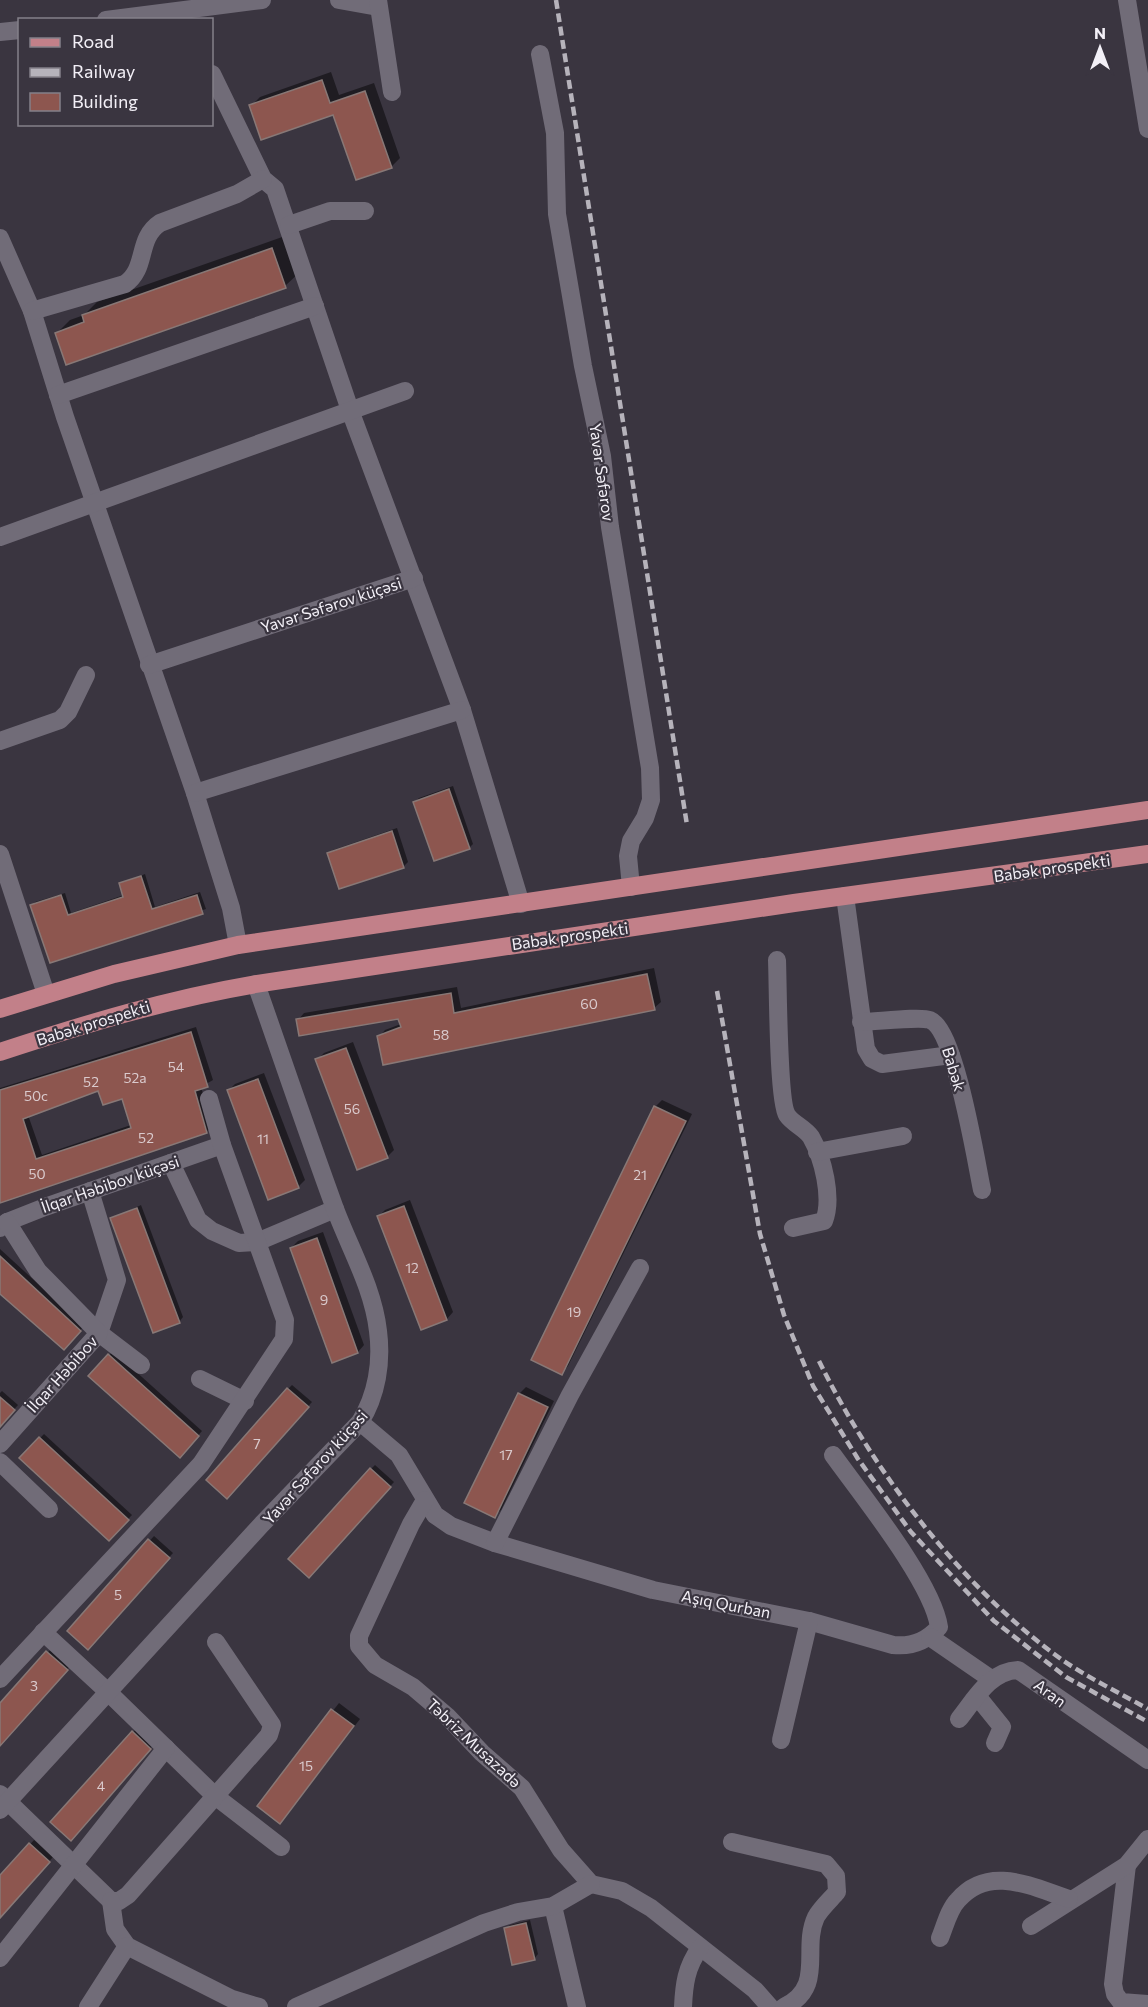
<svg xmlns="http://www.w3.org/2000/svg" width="1148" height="2007" font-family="Commissioner,sans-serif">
	<rect width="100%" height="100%" fill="#3a3540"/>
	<g fill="#0007" fill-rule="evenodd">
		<path d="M331 72 339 95 374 83 400 158 391 167 334 113 251 106 260 97Z"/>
		<path d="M285 236 299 273 285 286 57 333 70 320 84 315 97 302Z"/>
		<path d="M453 786 473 844 469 848 415 802 419 798Z"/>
		<path d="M397 828 408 862 404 866 340 887 329 854 333 850Z"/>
		<path d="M145 874 155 907 200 892 206 909 51 961 32 906 35 902 65 893 71 913 124 895 121 884Z"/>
		<path d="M654 968 661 1002 654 1008 379 1037 385 1030 401 1024 399 1017 298 1020 304 1013 457 987 461 1008Z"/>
		<path d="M196 1027 213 1080 201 1087 212 1126 206 1132 0 1201V1088ZM99 1089 123 1097 131 1125 42 1155 28 1115Z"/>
		<path d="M353 1042 394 1150 387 1157 317 1060 324 1053Z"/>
		<path d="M264 1073 305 1180 298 1187 229 1090 235 1084Z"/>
		<path d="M662 1100 692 1114 568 1366 562 1373 533 1359 656 1106Z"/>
		<path d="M410 1200 453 1312 447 1319 422 1328 379 1216 385 1210Z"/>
		<path d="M141 1205 183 1317 179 1322 112 1219Z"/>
		<path d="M323 1232 364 1345 358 1352 332 1361 291 1248 298 1241Z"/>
		<path d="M0 1249 84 1326 64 1348 0 1292Z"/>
		<path d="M113 1351 202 1431 180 1456 91 1376Z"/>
		<path d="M292 1385 312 1402 227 1497 288 1389Z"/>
		<path d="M526 1387 554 1401 501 1510 494 1516 519 1394Z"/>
		<path d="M2 1391 18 1405 0 1425V1393Z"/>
		<path d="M44 1434 132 1515 109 1539 21 1458Z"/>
		<path d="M375 1465 394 1482 309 1576 371 1469Z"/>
		<path d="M154 1536 173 1553 88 1648 69 1631Z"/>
		<path d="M52 1648 71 1665 0 1744V1705Z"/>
		<path d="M339 1703 360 1719 287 1815 259 1806Z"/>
		<path d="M137 1728 154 1744 75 1835 52 1822Z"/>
		<path d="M34 1840 53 1857 0 1917V1878Z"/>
		<path d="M530 1920 538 1954 534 1959 506 1929 510 1925Z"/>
	</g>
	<g fill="#8d564f" stroke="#887876" stroke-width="1.5" fill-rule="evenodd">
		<path d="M322 80 330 103 365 91 392 168 356 180 333 115 261 140 249 105Z"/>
		<path d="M272 248 286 288 66 365 55 333 84 322 82 315Z"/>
		<path d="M449 789 470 849 434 861 413 802Z"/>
		<path d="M392 831 404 868 339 889 327 853Z"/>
		<path d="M141 876 152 909 197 895 203 914 50 963 30 905 61 895 68 915 123 897 119 883Z"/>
		<path d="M647 974 655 1010 383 1065 377 1036 401 1027 398 1019 299 1036 296 1019 451 993 454 1013Z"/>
		<path d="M191 1032 208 1087 195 1091 207 1133 0 1203V1090ZM98 1091 103 1105 122 1099 131 1128 36 1159 23 1119Z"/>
		<path d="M346 1048 388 1158 357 1170 315 1059Z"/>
		<path d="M258 1079 299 1188 268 1200 227 1090Z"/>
		<path d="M654 1106 686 1121 562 1375 531 1360Z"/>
		<path d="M404 1206 447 1320 421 1330 377 1216Z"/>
		<path d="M137 1208 180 1323 153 1333 110 1218Z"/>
		<path d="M317 1238 358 1353 332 1363 290 1248Z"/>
		<path d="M0 1256 81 1331 64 1350 0 1294Z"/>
		<path d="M108 1354 199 1436 180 1458 88 1376Z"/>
		<path d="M287 1388 309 1407 227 1499 206 1480Z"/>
		<path d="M518 1393 548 1407 495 1518 464 1503Z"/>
		<path d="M0 1397 15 1410 0 1427Z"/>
		<path d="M39 1437 129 1520 109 1541 19 1458Z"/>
		<path d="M370 1468 391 1487 309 1578 288 1559Z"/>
		<path d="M148 1539 170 1558 88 1650 67 1631Z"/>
		<path d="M46 1651 68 1670 0 1746V1703Z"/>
		<path d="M331 1709 354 1726 280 1824 257 1806Z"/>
		<path d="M132 1731 151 1749 71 1841 50 1822Z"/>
		<path d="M29 1843 50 1862 0 1918V1875Z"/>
		<path d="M526 1923 535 1960 512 1965 504 1928Z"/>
	</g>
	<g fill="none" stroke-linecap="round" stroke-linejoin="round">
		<g stroke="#716c78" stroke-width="18">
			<path d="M339 0 378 7"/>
			<path d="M378 0 392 92"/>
			<path d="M1127 0 1148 129"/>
			<path d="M106 20 262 0"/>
			<path d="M0 32 20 30"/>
			<path d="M540 54 555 133 557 214 583 366 602 456 610 527 650 768 651 800 645 818 631 841 628 856 631 887"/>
			<path d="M212 74 263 179 275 189 351 413 462 710 521 904"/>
			<path d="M289 225 330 211H365"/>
			<path d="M0 238 32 311 65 417 195 793 231 908 238 945"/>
			<path d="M32 311 125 284C148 268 136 239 160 223L237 194 263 179"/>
			<path d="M58 395 315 306"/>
			<path d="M0 537 405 391"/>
			<path d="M149 665 414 578"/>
			<path d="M0 741 60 720 68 712 86 675"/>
			<path d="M195 793 462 710"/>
			<path d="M0 854 46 994"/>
			<path d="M845 896 866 1049 872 1059 882 1064 951 1055"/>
			<path d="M777 960C778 984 778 1101 787 1115 793 1124 805 1128 811 1137 823 1158 833 1198 824 1221L793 1228"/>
			<path d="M861 1022C875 1022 920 1016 930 1020 955 1030 976 1161 982 1190"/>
			<path d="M817 1152 903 1136"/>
			<path d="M171 1163 198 1220 212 1231 239 1243 257 1242 335 1209"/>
			<path d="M90 1191 117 1280 99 1333 141 1365"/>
			<path d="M0 1228 7 1222 45 1207 222 1145"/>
			<path d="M200 1379 245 1401"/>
			<path d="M360 1422 399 1455 435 1515 451 1526 495 1543 653 1590 809 1621 893 1645C912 1647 927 1641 939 1627 933 1583 861 1494 833 1455"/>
			<path d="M0 1444 99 1333 38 1271 7 1222"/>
			<path d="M0 1462 49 1509"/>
			<path d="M425 1500 411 1524 359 1636V1646L375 1665 413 1687 447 1716 482 1753 522 1788 561 1850 591 1884 622 1891 651 1908 755 1990 770 2007"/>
			<path d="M495 1543 570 1395 640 1268"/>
			<path d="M43 1632 108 1692 215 1796 281 1847"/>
			<path d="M930 1637 991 1679"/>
			<path d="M0 1679 201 1464 284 1339 285 1320 222 1145 209 1099"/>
			<path d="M977 1696 1002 1727 995 1743"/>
			<path d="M959 1719C975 1699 990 1671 1018 1670L1148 1760"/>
			<path d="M781 1740 809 1621"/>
			<path d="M0 1794 111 1901H119L128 1895 269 1735 272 1725 216 1642"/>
			<path d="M0 1810 262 1524 360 1422C377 1395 382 1362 378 1331 373 1287 349 1247 334 1206 307 1132 282 1058 256 984"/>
			<path d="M732 1842 826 1864 836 1876 837 1892C831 1899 821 1908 816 1917 801 1949 826 1987 784 2007"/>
			<path d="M1127 1865 1113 1984 1115 1994 1121 2002 1148 2004"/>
			<path d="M111 1901 115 1929 127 1946 232 1999 259 2007"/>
			<path d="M553 1906 577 2007"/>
			<path d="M1031 1926 1127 1865 1148 1839"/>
			<path d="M940 1938C945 1926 949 1909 958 1900 989 1864 1032 1887 1069 1899"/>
			<path d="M0 1958 166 1748"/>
			<path d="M88 2007 127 1946"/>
			<path d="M296 2007 484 1923 518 1912 553 1906 591 1884"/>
			<path d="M683 2007C684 1985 686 1967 700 1948"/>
		</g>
		<g stroke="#c28089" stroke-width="18">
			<path d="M0 1009 114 974 238 945 1148 810"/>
			<path d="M0 1052C85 1024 168 999 256 984L794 903 1148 854"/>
		</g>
		<g stroke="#b6b3bb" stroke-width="4.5" stroke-dasharray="9 4.5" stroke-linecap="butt">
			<path d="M556 0 687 825"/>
			<path d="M717 991 760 1234 784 1315 813 1386 858 1459 911 1532 994 1621 1066 1677 1148 1722"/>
			<path d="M819 1361C873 1471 961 1587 1061 1659 1088 1678 1120 1693 1148 1709"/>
		</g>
	</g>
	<g text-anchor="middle" stroke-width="4.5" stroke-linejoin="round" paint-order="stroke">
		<g font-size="14" fill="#dacacd">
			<text x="589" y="1009">60</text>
			<text x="441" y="1040">58</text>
			<text x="176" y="1072">54</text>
			<text x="135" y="1083">52a</text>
			<text x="91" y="1087">52</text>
			<text x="36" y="1101">50c</text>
			<text x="352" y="1114">56</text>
			<text x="146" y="1143">52</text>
			<text x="263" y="1144">11</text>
			<text x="37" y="1179">50</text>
			<text x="640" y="1180">21</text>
			<text x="412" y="1273">12</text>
			<text x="324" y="1305">9</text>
			<text x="574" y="1317">19</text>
			<text x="257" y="1449">7</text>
			<text x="506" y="1460">17</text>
			<text x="118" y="1600">5</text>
			<text x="34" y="1691">3</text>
			<text x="306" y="1771">15</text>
			<text x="101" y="1791">4</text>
		</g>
		<g font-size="16" fill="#f3f0f7" stroke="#3a3540">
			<text transform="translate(602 472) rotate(82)" y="6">Yavər Səfərov</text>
			<text transform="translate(331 605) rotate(-18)" y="6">Yavər Səfərov küçəsi</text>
			<text transform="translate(1052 868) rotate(-8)" y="6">Babək prospekti</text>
			<text transform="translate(570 936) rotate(-8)" y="6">Babək prospekti</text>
			<text transform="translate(93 1023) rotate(-17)" y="6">Babək prospekti</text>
			<text transform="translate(954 1069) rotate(73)" y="6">Babək</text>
			<text transform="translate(110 1184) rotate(-19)" y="6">İlqar Həbibov küçəsi</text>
			<text transform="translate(62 1374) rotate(-48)" y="6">İlqar Həbibov</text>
			<text transform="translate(315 1467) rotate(-48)" y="6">Yavər Səfərov küçəsi</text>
			<text transform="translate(726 1604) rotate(11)" y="6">Aşıq Qurban</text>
			<text transform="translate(1050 1693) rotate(36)" y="6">Aran</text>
			<text transform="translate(474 1743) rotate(43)" y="6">Təbriz Musazadə</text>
		</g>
	</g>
	<rect x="18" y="18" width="195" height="108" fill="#3a3540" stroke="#848089" stroke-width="1.5"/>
	<rect x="30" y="38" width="30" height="9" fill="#c28089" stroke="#848089" stroke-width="1.5"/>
	<text x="72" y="48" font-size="18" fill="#f3f0f7">Road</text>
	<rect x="30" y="68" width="30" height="9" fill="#b6b3bb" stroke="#848089" stroke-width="1.5"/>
	<text x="72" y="78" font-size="18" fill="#f3f0f7">Railway</text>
	<rect x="30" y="93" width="30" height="18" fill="#8d564f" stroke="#848089" stroke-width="1.5"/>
	<text x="72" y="108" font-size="18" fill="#f3f0f7">Building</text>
	<g transform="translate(1100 48)" stroke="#3a3540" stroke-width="4.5" paint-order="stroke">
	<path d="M0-4.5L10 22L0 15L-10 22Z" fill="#f3f0f7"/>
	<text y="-9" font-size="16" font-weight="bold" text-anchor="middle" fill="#f3f0f7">N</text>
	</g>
</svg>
